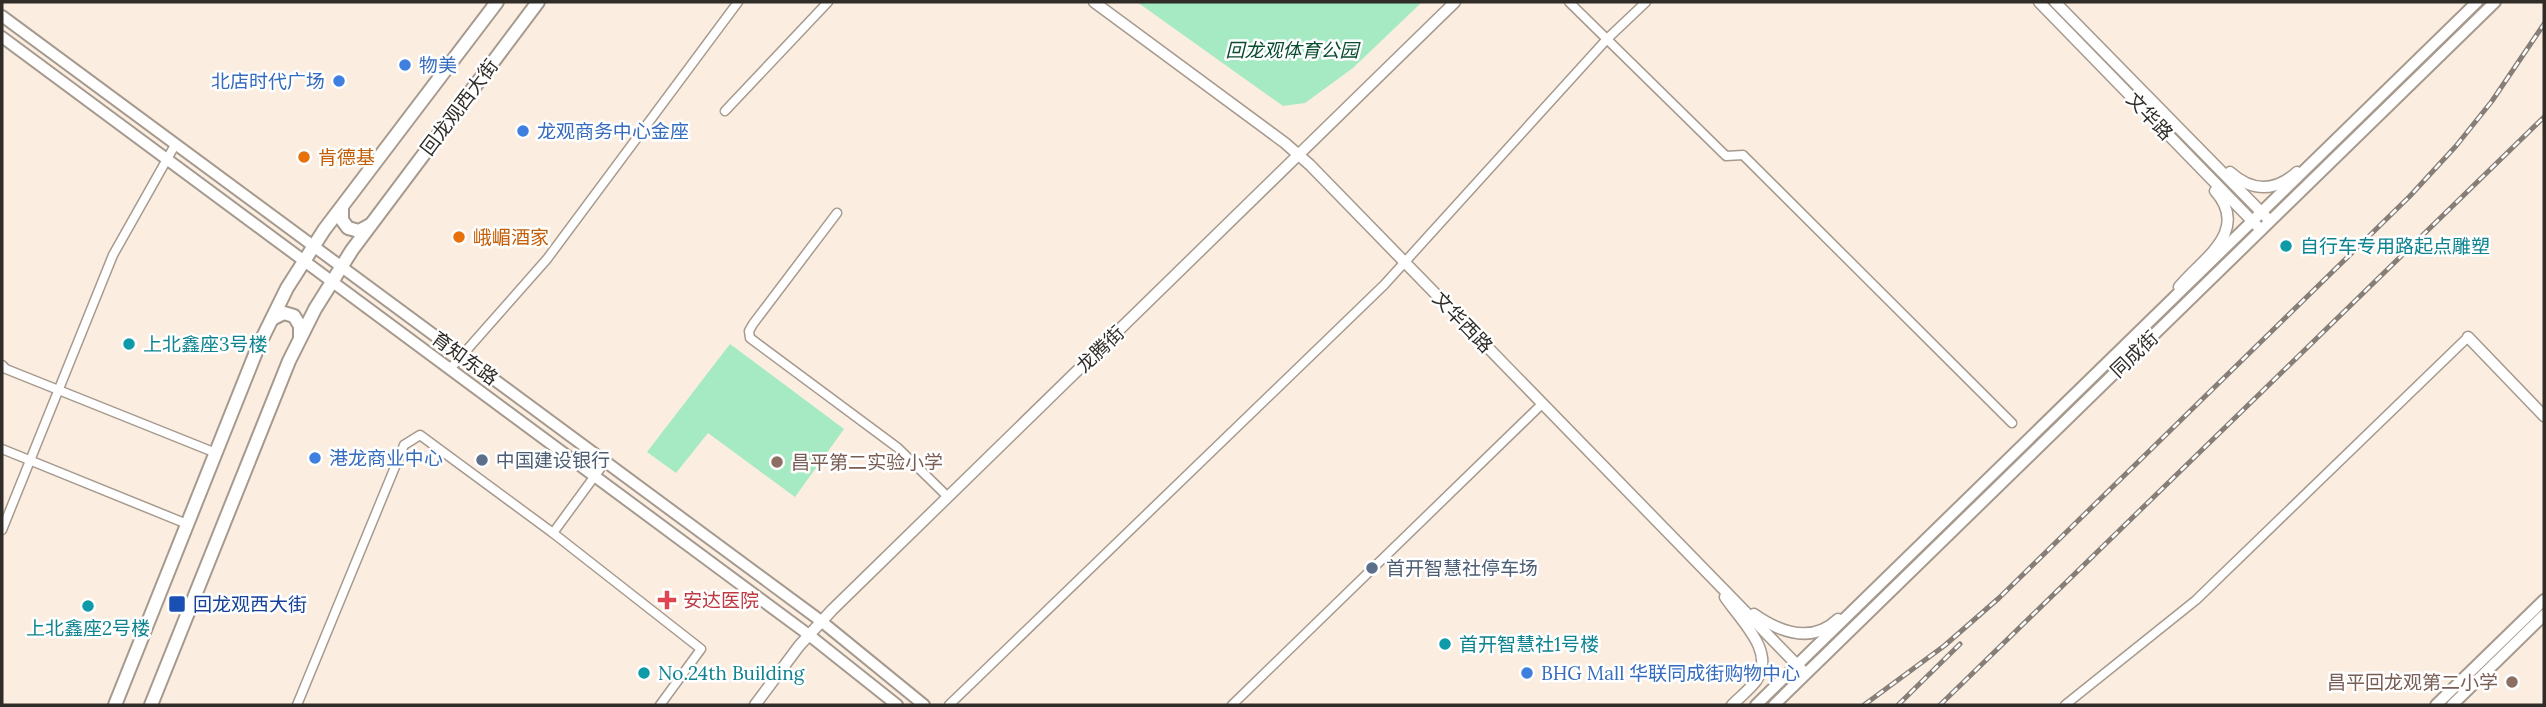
<svg xmlns="http://www.w3.org/2000/svg" width="2546" height="707" font-family="Lora,'Noto Sans SC',serif">
	<rect width="100%" height="100%" fill="#fbeee1"/>
	<g fill="#a5eac3">
		<path d="M1137 2H1422L1353 68 1305 103 1283 106Z"/>
		<path d="M730 344 844 429 795 497 708 433 676 473 647 452Z"/>
	</g>
	<g fill="none" stroke-linecap="round" stroke-linejoin="round">
		<defs>
			<g id="minor">
				<path d="M1569 2 1726 156 1743 155 2012 423"/>
				<path d="M725 111 828 2"/>
				<path d="M837 213 753 324 749 331 750 338 898 448 948 497"/>
				<path d="M2 365 6 369 216 453"/>
				<path d="M450 369 547 259 738 2"/>
				<path d="M2 449 187 524"/>
				<path d="M605 462 553 533 701 649 660 705"/>
				<path d="M2 530 113 255 175 145"/>
				<path d="M297 705 404 445 420 435 553 533"/>
				<path d="M949 705 1384 285 1607 39 1646 2"/>
				<path d="M1232 705 1542 404"/>
				<path d="M2065 705 2196 600 2468 337"/>
			</g>
			<g id="tertiary">
				<path d="M1094 2 1285 143 1310 165 1802 670"/>
				<path d="M2039 2 2261 230"/>
				<path d="M2055 2 2270 221"/>
				<path d="M2230 172C2252 192 2275 192 2297 172"/>
				<path d="M2179 287C2202 259 2251 231 2215 191"/>
				<path d="M2468 337 2544 416"/>
				<path d="M1725 597C1740 620 1777 652 1756 681 1749 690 1740 697 1732 705"/>
				<path d="M1754 614C1781 633 1812 644 1838 619"/>
				<path d="M755 705 799 646 832 610 1455 2"/>
			</g>
			<g id="secondary">
				<path d="M2 16 821 621 924 705"/>
				<path d="M2 37 809 635 897 705"/>
				<path d="M1756 705 2477 2"/>
				<path d="M1774 705 2495 2"/>
				<path d="M2436 705 2544 600"/>
				<path d="M2452 705 2544 615"/>
			</g>
			<g id="primary">
				<path d="M342 207V220L348 228 359 231 370 225"/>
				<path d="M272 319 284 313 294 316 300 326V338"/>
				<path d="M115 705 258 347 287 288 324 230 497 2"/>
				<path d="M151 705 289 361 315 309 352 250 538 2"/>
			</g>
		</defs>
		<use href="#minor" stroke="#a69a8e" stroke-width="11"/>
		<use href="#tertiary" stroke="#a69a8e" stroke-width="13"/>
		<use href="#secondary" stroke="#a69a8e" stroke-width="14"/>
		<use href="#primary" stroke="#a69a8e" stroke-width="16"/>
		<use href="#minor" stroke="#fff" stroke-width="8"/>
		<use href="#tertiary" stroke="#fff" stroke-width="10"/>
		<use href="#secondary" stroke="#fff" stroke-width="10"/>
		<use href="#primary" stroke="#fff" stroke-width="12"/>
		<defs>
			<g id="rail">
				<path d="M1864 705 1944 646 1999 598 2410 196 2456 146 2492 101 2544 24"/>
				<path d="M1898 705 1960 644"/>
				<path d="M1940 705 2544 117"/>
			</g>
		</defs>
		<use href="#rail" stroke="#877f77" stroke-width="5"/>
		<use href="#rail" stroke="#fff" stroke-width="2.5" stroke-dasharray="8" stroke-linecap="butt"/>
	</g>
	<g fill="#3f7fe0" stroke="#fff" stroke-width="2.5">
		<circle cx="405" cy="65" r="7"/>
		<circle cx="339" cy="81" r="7"/>
		<circle cx="523" cy="131" r="7"/>
		<circle cx="315" cy="458" r="7"/>
		<circle cx="1527" cy="673" r="7"/>
	</g>
	<g fill="#e8710a" stroke="#fff" stroke-width="2.5">
		<circle cx="304" cy="157" r="7"/>
		<circle cx="459" cy="237" r="7"/>
	</g>
	<g fill="#0f9aa8" stroke="#fff" stroke-width="2.5">
		<circle cx="2286" cy="246" r="7"/>
		<circle cx="129" cy="344" r="7"/>
		<circle cx="88" cy="606" r="7"/>
		<circle cx="1445" cy="644" r="7"/>
		<circle cx="644" cy="673" r="7"/>
	</g>
	<g fill="#5c6f8a" stroke="#fff" stroke-width="2.5">
		<circle cx="482" cy="460" r="7"/>
		<circle cx="1372" cy="568" r="7"/>
	</g>
	<g fill="#8d6e63" stroke="#fff" stroke-width="2.5">
		<circle cx="777" cy="462" r="7"/>
		<circle cx="2512" cy="682" r="7"/>
	</g>
	<path fill="#e0444e" stroke="#fff" stroke-width="2.5" d="M663.5 589.5h7v7h7v7h-7v7h-7v-7h-7v-7h7z"/>
	<rect fill="#1a4fb4" stroke="#fff" stroke-width="2.5" x="168" y="595" width="18" height="18" rx="3.5"/>
	<g text-anchor="middle" stroke-width="5" stroke-linejoin="round" paint-order="stroke">
		<g font-size="19" font-style="italic" fill="#094c30" stroke="#fff">
			<text x="1292" y="57">回龙观体育公园</text>
		</g>
		<g font-size="19" fill="#366cbe" stroke="#fff" text-anchor="start">
			<text x="419" y="72">物美</text>
			<text x="325" y="88" text-anchor="end">北店时代广场</text>
			<text x="537" y="138">龙观商务中心金座</text>
			<text x="329" y="465">港龙商业中心</text>
			<text x="1541" y="680">BHG Mall 华联同成街购物中心</text>
		</g>
		<g font-size="19" fill="#302c27" stroke="#fff">
			<text transform="translate(459 107) rotate(-53)" y="7">回龙观西大街</text>
			<text transform="translate(2150 116) rotate(46)" y="7">文华路</text>
			<text transform="translate(1463 322) rotate(46)" y="7">文华西路</text>
			<text transform="translate(1100 349) rotate(-44)" y="7">龙腾街</text>
			<text transform="translate(2134 354) rotate(-44)" y="7">同成街</text>
			<text transform="translate(465 358) rotate(36)" y="7">育知东路</text>
		</g>
		<g font-size="19" fill="#c56008" stroke="#fff" text-anchor="start">
			<text x="318" y="164">肯德基</text>
			<text x="473" y="244">峨嵋酒家</text>
		</g>
		<g font-size="19" fill="#0d838f" stroke="#fff" text-anchor="start">
			<text x="2300" y="253">自行车专用路起点雕塑</text>
			<text x="143" y="351">上北鑫座3号楼</text>
			<text x="88" y="635" text-anchor="middle">上北鑫座2号楼</text>
			<text x="1459" y="651">首开智慧社1号楼</text>
			<text x="658" y="680">No.24th Building</text>
		</g>
		<g font-size="19" fill="#4e5e75" stroke="#fff" text-anchor="start">
			<text x="496" y="467">中国建设银行</text>
			<text x="1386" y="575">首开智慧社停车场</text>
		</g>
		<g font-size="19" fill="#785e54" stroke="#fff" text-anchor="start">
			<text x="791" y="469">昌平第二实验小学</text>
			<text x="2498" y="689" text-anchor="end">昌平回龙观第二小学</text>
		</g>
		<g font-size="19" fill="#be3a42" stroke="#fff" text-anchor="start">
			<text x="683" y="607">安达医院</text>
		</g>
		<g font-size="19" fill="#164399" stroke="#fff" text-anchor="start">
			<text x="193" y="611">回龙观西大街</text>
		</g>
	</g>
	<rect width="2546" height="707" fill="none" stroke="#302c27" stroke-width="7"/>
</svg>
